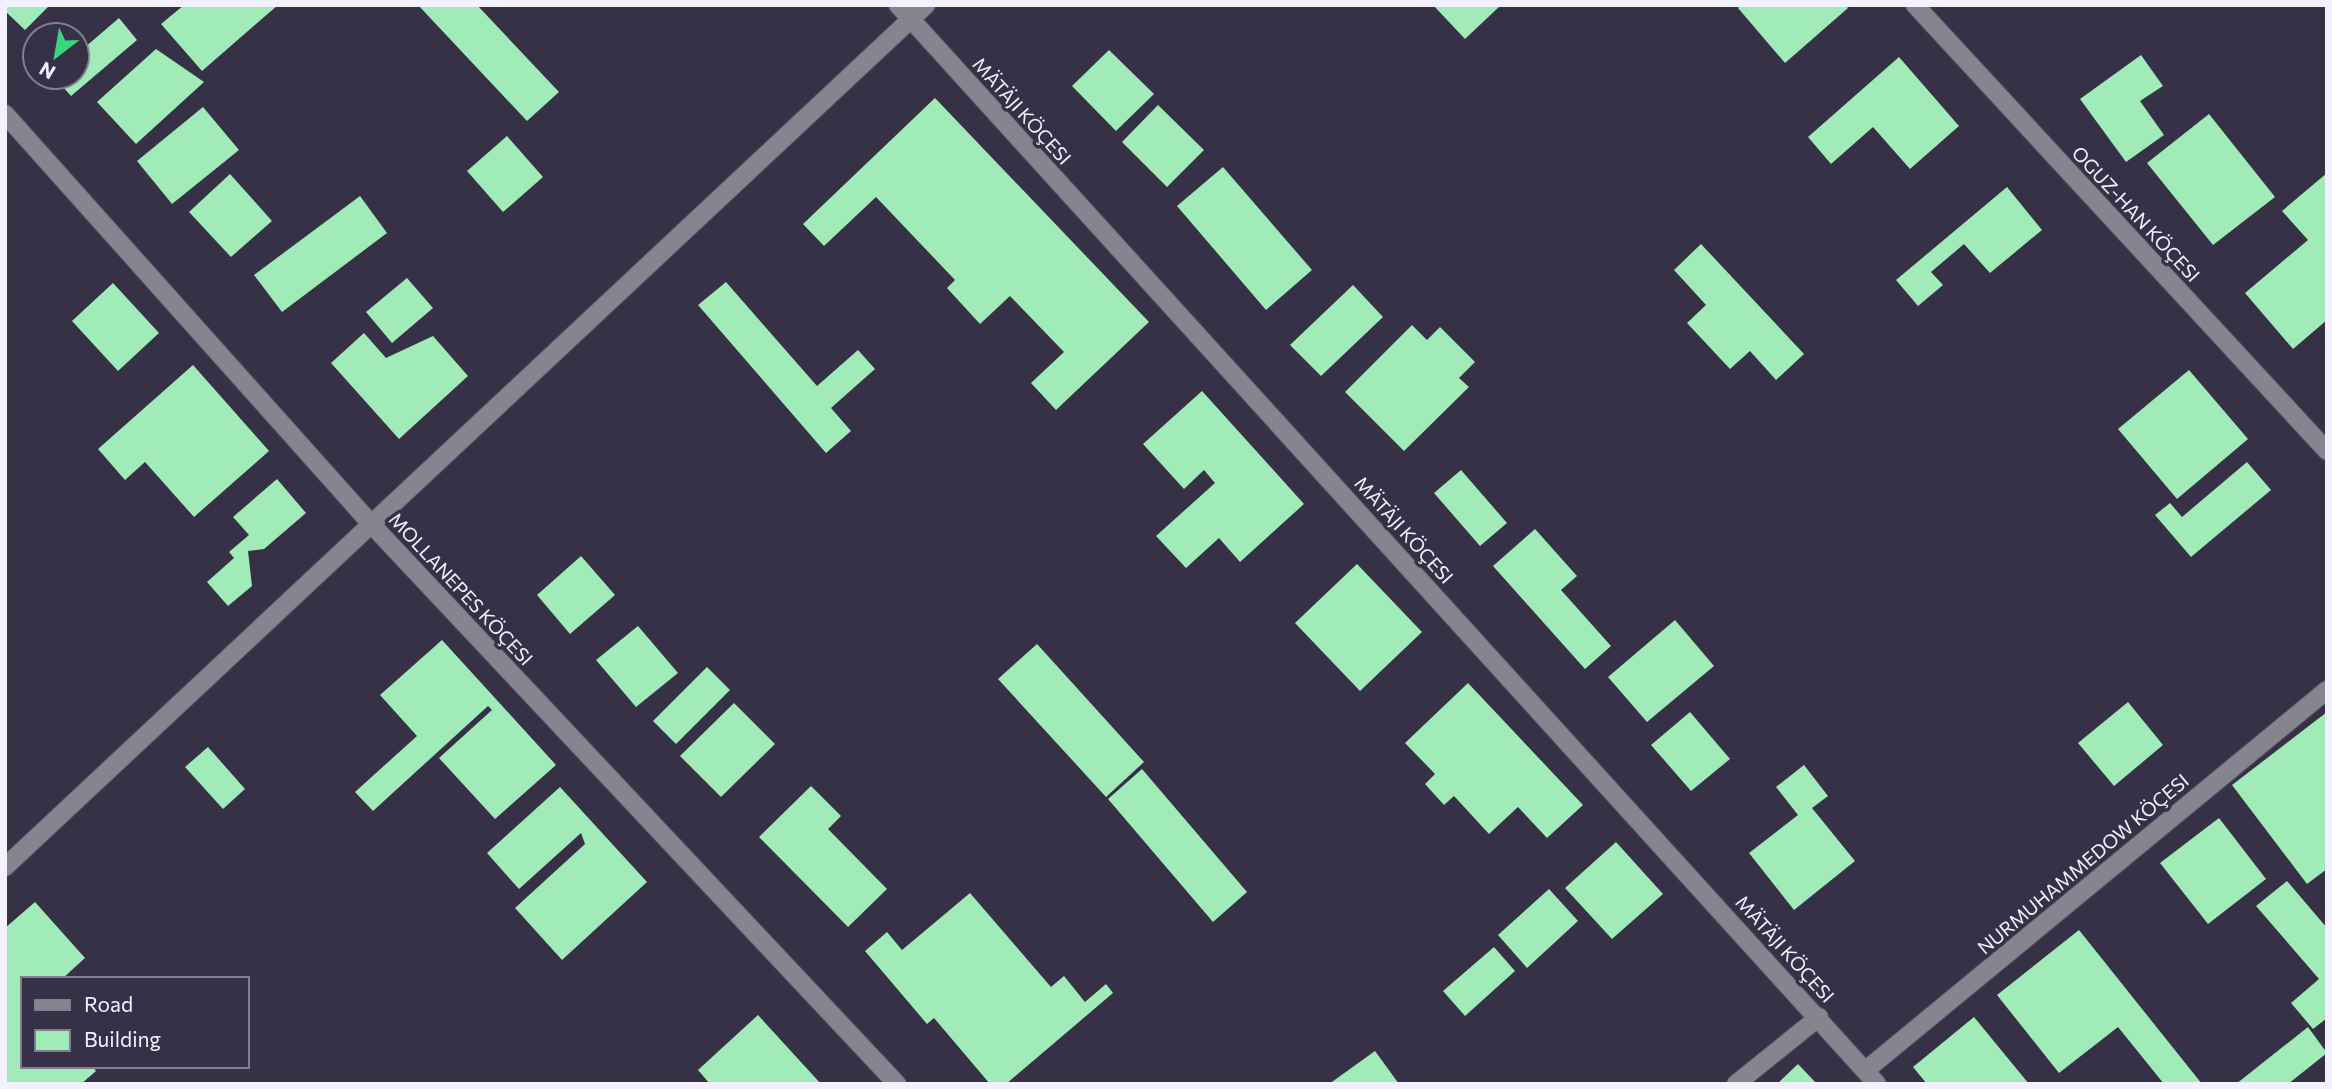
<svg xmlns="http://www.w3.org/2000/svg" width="2332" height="1089" font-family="Commissioner,sans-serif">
	<rect width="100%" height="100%" fill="#363146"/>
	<g fill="#a0ebb7">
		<path d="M5 5H50L25 30 5 11Z"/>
		<path d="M184 5H278L202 71 161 24Z"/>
		<path d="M418 5H477L559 92 527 121Z"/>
		<path d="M1433 5H1501L1465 39Z"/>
		<path d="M1741 5H1846L1848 8 1785 63 1738 8Z"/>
		<path d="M119 18 137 40 71 96 54 77H77V54Z"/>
		<path d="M55 26 63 35H43Z"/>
		<path d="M156 49 204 82 136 144 97 102Z"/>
		<path d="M1109 50 1154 94 1116 131 1072 86Z"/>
		<path d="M2141 55 2163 86 2140 101 2164 135 2126 162 2080 99Z"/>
		<path d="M1899 57 1959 126 1910 169 1873 127 1831 164 1808 137Z"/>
		<path d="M935 98 1149 322 1056 410 1031 383 1064 352 1010 296 980 324 947 288 955 280 876 197 824 246 803 224Z"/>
		<path d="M1158 105 1204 150 1167 187 1122 142Z"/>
		<path d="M203 107 239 150 172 204 137 161Z"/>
		<path d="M2209 114 2275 197 2213 245 2147 163Z"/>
		<path d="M507 136 543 177 503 212 467 171Z"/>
		<path d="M1223 167 1312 270 1266 310 1177 206Z"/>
		<path d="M2327 173V320L2293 349 2245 293 2308 240 2282 211Z"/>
		<path d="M230 174 272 221 231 257 189 212Z"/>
		<path d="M2007 187 2042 230 1990 273 1964 244 1931 272 1943 285 1918 306 1896 280Z"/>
		<path d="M360 196 387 233 282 312 254 275Z"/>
		<path d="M1701 244 1804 354 1776 380 1750 351 1730 369 1687 323 1706 305 1674 270Z"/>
		<path d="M407 278 433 308 392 343 366 312Z"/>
		<path d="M726 282 817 386 858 350 875 369 831 408 851 431 826 453 698 305Z"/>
		<path d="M113 283 159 333 118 371 72 321Z"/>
		<path d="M1353 285 1383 317 1321 376 1290 345Z"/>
		<path d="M1412 325 1427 340 1440 327 1475 362 1459 378 1469 387 1404 451 1345 392Z"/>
		<path d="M364 333 386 358 433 336 468 376 399 439 331 363Z"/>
		<path d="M193 365 269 451 194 517 145 462 125 480 98 449Z"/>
		<path d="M2189 370 2248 439 2177 499 2118 429Z"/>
		<path d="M1202 391 1304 504 1240 562 1219 538 1186 568 1156 536 1215 483 1204 470 1184 489 1143 444Z"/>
		<path d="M2247 462 2271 490 2191 557 2155 515 2170 503 2182 517Z"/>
		<path d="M1461 470 1507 523 1480 546 1434 493Z"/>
		<path d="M277 479 306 513 264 549 248 551 252 586 228 606 207 582 234 558 229 552 249 535 233 517Z"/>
		<path d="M1535 529 1577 576 1561 590 1611 646 1585 669 1493 566Z"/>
		<path d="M581 556 615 595 570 634 537 595Z"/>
		<path d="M1357 564 1422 632 1360 691 1295 623Z"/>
		<path d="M1675 620 1714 666 1647 722 1608 677Z"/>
		<path d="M638 626 678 673 636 707 596 660Z"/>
		<path d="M442 640 556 765 495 819 439 758 492 710 488 706 373 811 355 792 417 736 380 695Z"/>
		<path d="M1037 644 1144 762 1106 797 998 679Z"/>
		<path d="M707 667 730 690 676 744 653 721Z"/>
		<path d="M1468 683 1583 805 1547 838 1518 807 1489 834 1454 796 1444 805 1425 784 1435 774 1405 743Z"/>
		<path d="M2128 702 2163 745 2114 786 2078 743Z"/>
		<path d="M734 703 775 744 721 797 680 756Z"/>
		<path d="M1690 712 1730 759 1691 791 1651 745Z"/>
		<path d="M2327 712V869L2307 884 2232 785Z"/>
		<path d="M208 747 245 789 223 809 185 767Z"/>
		<path d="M1804 765 1828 796 1812 808 1855 861 1794 910 1749 853 1798 815 1776 787Z"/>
		<path d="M1142 769 1247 892 1213 922 1108 799Z"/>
		<path d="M811 786 841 816 828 829 887 889 848 927 759 837Z"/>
		<path d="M560 787 647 882 562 960 515 908 585 844 581 833 519 889 487 853Z"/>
		<path d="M2219 818 2266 879 2208 924 2160 863Z"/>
		<path d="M1616 842 1663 894 1612 939 1565 888Z"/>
		<path d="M2287 881 2327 928V1018L2313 1029 2291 1003 2319 979 2256 906Z"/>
		<path d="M1549 889 1578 921 1527 968 1498 935Z"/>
		<path d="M970 893 1051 987 1064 976 1085 1002 1106 984 1113 993 1006 1084H990L934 1018 927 1024 865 951 887 932 902 950Z"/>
		<path d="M35 902 85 958 62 979H23V1066H92L96 1071 81 1084H5V928Z"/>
		<path d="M2079 930 2202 1084H2164L2118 1027 2059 1073 1997 995Z"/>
		<path d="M1494 947 1515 971 1465 1016 1443 991Z"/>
		<path d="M758 1015 821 1084H710L698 1070Z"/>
		<path d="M1974 1017 2029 1084H1927L1913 1067Z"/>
		<path d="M2308 1027 2327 1053 2288 1084H2236Z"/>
		<path d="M1375 1051 1399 1084H1329Z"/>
		<path d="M1798 1064 1817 1084H1777Z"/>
	</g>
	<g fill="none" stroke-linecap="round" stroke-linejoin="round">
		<defs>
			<g id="minor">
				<path d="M898 5 1877 1084"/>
				<path d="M1915 5 2327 451"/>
				<path d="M5 114 373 526 897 1084"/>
				<path d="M5 867 926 5"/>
				<path d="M1866 1070 2327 690"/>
				<path d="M1736 1084 1819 1017"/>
			</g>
		</defs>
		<use href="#minor" stroke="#545064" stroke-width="20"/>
		<use href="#minor" stroke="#86848f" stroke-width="18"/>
	</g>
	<g text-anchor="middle" stroke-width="7" stroke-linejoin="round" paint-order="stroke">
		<g font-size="19" fill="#f3f1ff" stroke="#363146">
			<text transform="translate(1022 111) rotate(48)" y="7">MÄTÄJI KÖÇESI</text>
			<text transform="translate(2136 214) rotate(47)" y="7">OGUZ-HAN KÖÇESI</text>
			<text transform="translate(1404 530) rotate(48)" y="7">MÄTÄJI KÖÇESI</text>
			<text transform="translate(461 589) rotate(47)" y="7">MOLLANEPES KÖÇESI</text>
			<text transform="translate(2083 864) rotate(-40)" y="7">NURMUHAMMEDOW KÖÇESI</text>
			<text transform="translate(1785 949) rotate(48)" y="7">MÄTÄJI KÖÇESI</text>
		</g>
	</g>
	<rect width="2332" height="1089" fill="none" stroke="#f3f1ff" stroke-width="14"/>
	<rect x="21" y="977" width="228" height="91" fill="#363146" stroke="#827e90" stroke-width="2"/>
	<rect x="35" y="1000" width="35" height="10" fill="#86848f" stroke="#827e90" stroke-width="2"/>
	<text x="84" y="1012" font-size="21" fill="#f3f1ff">Road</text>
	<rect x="35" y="1030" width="35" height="21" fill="#a0ebb7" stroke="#827e90" stroke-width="2"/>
	<text x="84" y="1047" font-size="21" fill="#f3f1ff">Building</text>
	<g transform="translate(56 56) rotate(211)"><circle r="33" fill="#363146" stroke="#827e90" stroke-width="2"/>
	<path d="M0-5L12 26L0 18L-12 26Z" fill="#3bd77e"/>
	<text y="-10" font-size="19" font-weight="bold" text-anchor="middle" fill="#f3f1ff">N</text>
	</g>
</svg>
